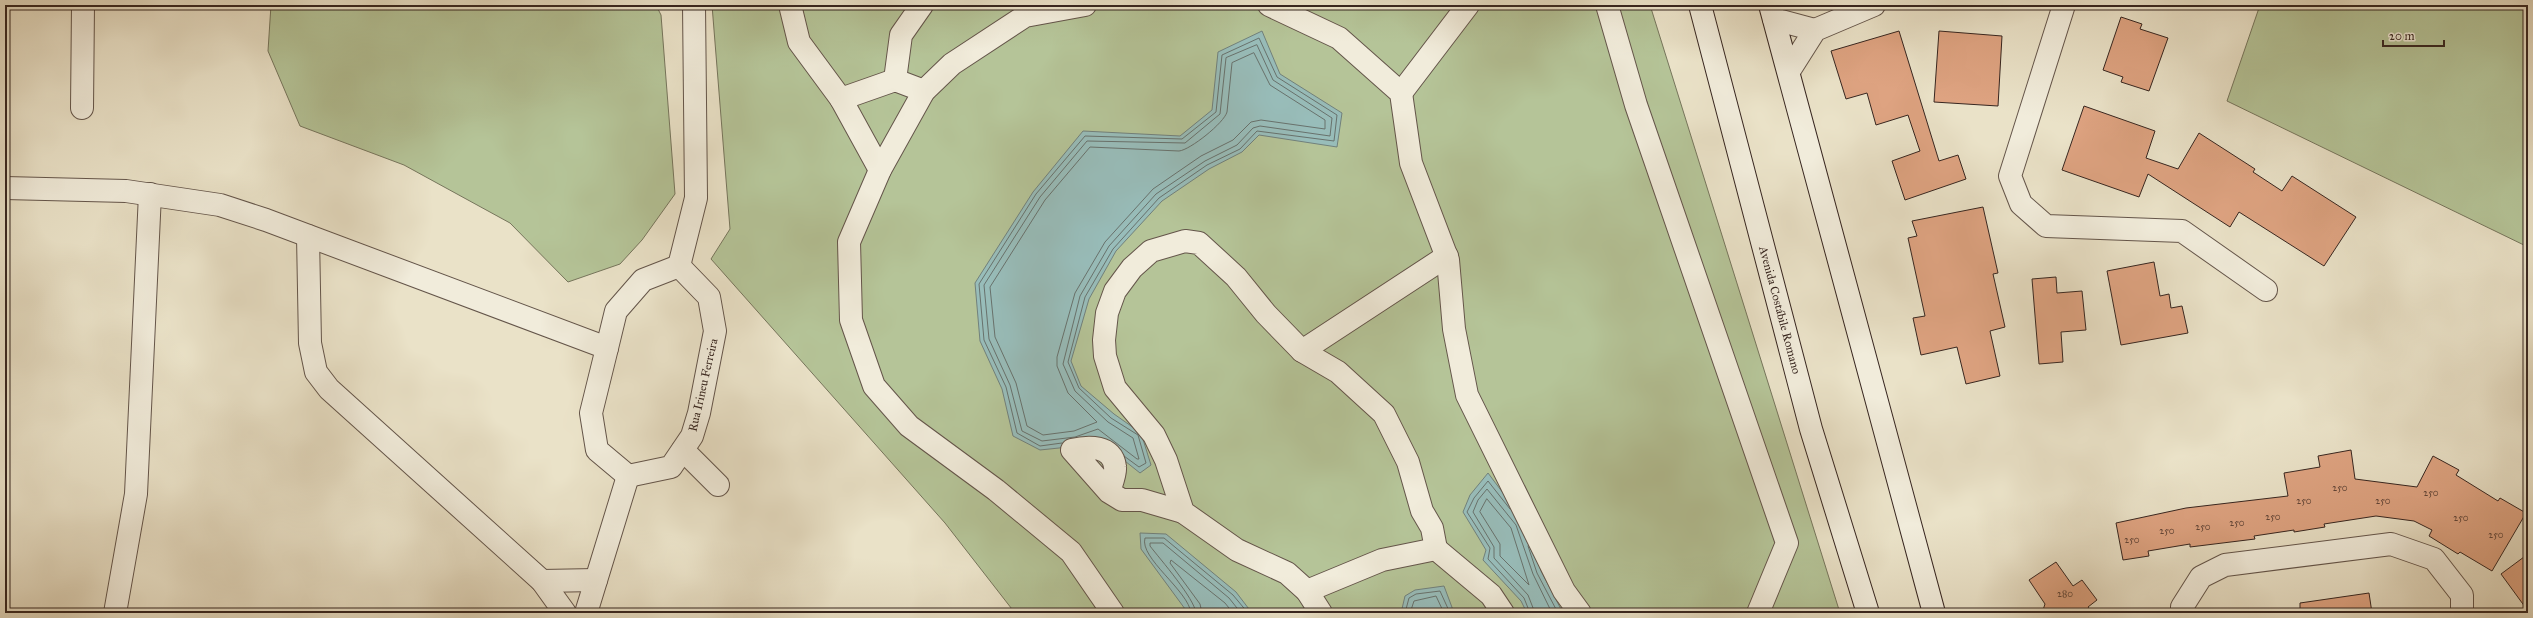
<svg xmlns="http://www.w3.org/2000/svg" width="2533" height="618" font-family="'IM FELL Great Primer',serif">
	<rect width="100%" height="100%" fill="#eae2c8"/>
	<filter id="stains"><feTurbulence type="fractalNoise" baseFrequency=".005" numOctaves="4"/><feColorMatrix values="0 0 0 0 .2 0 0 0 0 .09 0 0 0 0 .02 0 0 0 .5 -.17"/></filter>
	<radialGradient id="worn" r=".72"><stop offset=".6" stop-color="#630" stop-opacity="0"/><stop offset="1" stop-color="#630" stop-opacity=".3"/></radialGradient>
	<g fill="#b5c498" stroke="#76755c">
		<path d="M271 5H656L661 15 675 194 642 240 620 264 568 282 510 223 404 165 300 126 268 51Z"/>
		<path d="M712 5H1650L1840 613H1015L945 523 711 259 730 229Z"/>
		<path d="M2260 5H2528V247L2227 101Z"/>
	</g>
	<g fill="#98bdba" stroke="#71817c">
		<path d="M1262 31 1280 74 1342 113 1337 147 1259 135 1242 152 1209 169 1162 201 1116 251 1089 299 1071 361 1081 386 1114 414 1141 433 1151 465 1140 473 1096 438 1078 446 1040 450 1013 436 1002 389 980 341 975 283 1033 192 1083 131 1180 136 1212 110 1218 52Z"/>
		<path d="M1488 473 1524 521 1541 571 1563 613H1527L1521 601 1483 560 1486 550 1463 512 1470 495Z"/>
		<path d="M1140 533 1166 534 1236 592 1252 613H1188L1141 549Z"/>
		<path d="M1444 586 1453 610 1462 613H1401L1405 596 1415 590Z"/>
	</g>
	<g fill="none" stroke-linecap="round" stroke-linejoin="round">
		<g stroke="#68726d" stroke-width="1">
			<path d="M1257 45 1273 80 1332 118 1330 136 1260 126 1253 128 1237 145 1205 161 1156 194 1109 246 1080 296 1063 364 1075 391 1108 422 1133 438 1139 459H1137L1098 429 1075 437 1042 441 1022 431 1010 385 989 339 984 285 1040 197 1087 141 1185 143 1220 114 1226 58Z"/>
			<path d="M1254 53 1270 85 1325 120V129L1261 120 1251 122 1233 140 1201 156 1153 189 1105 242 1075 293 1057 357V366L1068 393 1097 422 1074 431 1043 435 1027 426 1016 383 995 337 990 287 1045 200 1090 147 1179 151C1190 150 1224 123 1227 112L1232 63Z"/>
			<path d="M1062 443 1040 446 1017 433 1006 387 984 340 979 284 1036 194 1085 136 1182 139 1216 112 1222 55 1259 38 1277 77 1337 115 1334 141 1257 131 1240 149 1207 165 1159 198 1113 249 1085 297 1068 362 1079 388 1111 418 1138 435 1146 463 1139 467 1124 456"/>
			<path d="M1487 499 1511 528 1529 585 1500 556V544L1480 512Z"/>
			<path d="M1510 509 1488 481 1474 498 1467 512 1490 548 1488 559 1524 598 1530 613"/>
			<path d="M1528 546 1537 573 1558 613"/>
			<path d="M1191 613C1189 591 1139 558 1145 538H1164L1233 595 1248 613"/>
			<path d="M1196 613C1195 599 1160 559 1150 546V543H1163L1229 598 1241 613"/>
			<path d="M1202 613 1200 604 1170 563 1171 560 1225 603 1233 613"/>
			<path d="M1405 613 1409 598 1416 594 1440 591 1450 613"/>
			<path d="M1410 613 1414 601 1436 596 1444 613"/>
			<path d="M1535 613 1528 595 1494 558V547L1473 512 1478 500 1487 489 1516 525 1533 574 1552 613"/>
		</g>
	</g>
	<g fill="#dea381" stroke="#372620">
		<path d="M2121 17 2142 24 2140 29 2168 38 2149 91 2121 82 2123 77 2103 70Z"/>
		<path d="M1899 31 1939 161 1958 155 1966 179 1905 200 1892 161 1920 151 1908 115 1876 125 1867 93 1846 99 1831 51Z"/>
		<path d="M1939 31 2002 36 1998 106 1934 102Z"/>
		<path d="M2084 106 2155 131 2146 158 2178 169 2199 133 2255 169 2253 172 2282 191 2292 176 2356 217 2324 266 2239 212 2230 227 2148 174 2139 197 2062 170Z"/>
		<path d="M1983 207 1998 273 1993 274 2005 327 1990 331 2000 376 1966 384 1957 347 1921 355 1913 318 1925 316 1908 238 1917 236 1912 221Z"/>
		<path d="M2154 262 2160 296 2169 294 2171 308 2182 306 2188 333 2121 345 2107 271Z"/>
		<path d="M2056 277 2057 293 2082 291 2086 330 2061 332 2063 362 2039 364 2032 279Z"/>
		<path d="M2351 450 2355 479 2417 487 2433 456 2459 470 2456 475 2498 501 2500 498 2526 513 2492 571 2460 552 2458 554 2429 536 2432 530 2414 521 2376 516 2324 524 2325 527 2294 532V530L2254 536 2255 539 2190 547V544L2148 551 2149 556 2123 560 2116 523 2186 508 2288 496 2284 473 2320 467 2318 456Z"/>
		<path d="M2528 554V611L2501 574Z"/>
		<path d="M2056 562 2073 586 2082 580 2097 600 2088 607 2093 613H2042L2045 604 2029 580Z"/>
		<path d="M2369 593 2372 613H2300V603Z"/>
	</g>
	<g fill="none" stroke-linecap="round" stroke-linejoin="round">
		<defs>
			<g id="street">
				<path d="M790 5 799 42 841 99 880 170"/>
				<path d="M1085 5 1025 16 952 64 924 91 880 170 849 242 851 320 874 386 909 426 996 490 1071 552 1113 613"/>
				<path d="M1269 5 1339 38 1401 93 1411 163 1448 260 1454 329 1467 395 1564 591 1580 613"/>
				<path d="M1607 5 1636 105 1787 543 1758 613"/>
				<path d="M2064 5 2010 176 2021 204 2046 226 2182 231 2266 290"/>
				<path d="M1774 19 1815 30"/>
				<path d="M1789 71 1815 30 1874 5"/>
				<path d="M895 80 901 35 922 5"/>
				<path d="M1401 93 1468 5"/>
				<path d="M841 99 895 80 924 91"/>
				<path d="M82 108 83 5"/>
				<path d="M5 188 126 191 220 205 266 220 607 348"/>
				<path d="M308 236 310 343 316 372 329 389 542 581 565 613"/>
				<path d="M1185 241 1199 243 1236 277 1266 314 1302 351 1338 372 1384 414 1408 462 1422 511 1432 528 1436 549 1382 560 1307 591 1287 573 1237 550 1183 512 1166 460 1154 435 1115 388 1105 356 1104 340 1107 313 1115 291 1132 268 1151 251Z"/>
				<path d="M679 266 696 198 694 5"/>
				<path d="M1302 351 1447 256"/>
				<path d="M683 450 718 485"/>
				<path d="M628 476 671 467 692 436 699 413 715 331 709 297 679 266"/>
				<path d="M628 476 597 450 591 413 607 348 616 311 643 280 679 266"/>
				<path d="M1109 492C1111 485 1116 474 1115 467 1113 445 1088 446 1072 450L1109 492 1122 500H1142L1183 512"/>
				<path d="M1436 549 1491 595 1503 613"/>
				<path d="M542 581 596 580"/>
				<path d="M1307 591 1321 613"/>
				<path d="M115 613 136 494 150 194"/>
				<path d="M586 613 628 476"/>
				<path d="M2183 613 2182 607 2201 577 2225 565 2391 544 2434 559 2462 595V613"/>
			</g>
			<g id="secondary">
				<path d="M1700 5 1811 429 1868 613"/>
				<path d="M1770 5 1934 613"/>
			</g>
		</defs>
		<use href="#street" stroke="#64554a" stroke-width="24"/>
		<use href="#secondary" stroke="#372620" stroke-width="24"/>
		<use href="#street" stroke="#f1ecdb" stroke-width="22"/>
		<use href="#secondary" stroke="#f1ecdb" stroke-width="22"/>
	</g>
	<g text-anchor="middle" stroke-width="3" stroke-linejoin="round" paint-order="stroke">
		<g font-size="10" fill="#614538">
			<text x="2340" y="491">250</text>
			<text x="2431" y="496">250</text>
			<text x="2304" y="504">250</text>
			<text x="2383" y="504">250</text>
			<text x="2273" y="520">250</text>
			<text x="2461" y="521">250</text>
			<text x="2237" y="526">250</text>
			<text x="2203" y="530">250</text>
			<text x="2167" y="534">250</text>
			<text x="2496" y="538">250</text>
			<text x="2132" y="543">250</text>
			<text x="2065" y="597">280</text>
		</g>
		<g font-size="12" fill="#372620" stroke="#f1ecdb">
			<text transform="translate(1780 310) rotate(75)" y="4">Avenida Costábile Romano</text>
			<text transform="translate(703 385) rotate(-77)" y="4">Rua Irineu Ferreira</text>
		</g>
	</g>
	<rect width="2533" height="618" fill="none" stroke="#eae2c8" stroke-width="20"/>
	<rect x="6" y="6" width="2521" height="606" fill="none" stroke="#372620" stroke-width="2"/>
	<rect x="10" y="10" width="2513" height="598" fill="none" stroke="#372620"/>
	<path d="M2383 40v6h61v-6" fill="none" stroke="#372620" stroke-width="2"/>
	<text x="2389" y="40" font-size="12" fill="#372620" stroke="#f1ecdb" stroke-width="3" paint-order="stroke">20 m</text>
	<rect width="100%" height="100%" filter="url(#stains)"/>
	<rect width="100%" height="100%" fill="url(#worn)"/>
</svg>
